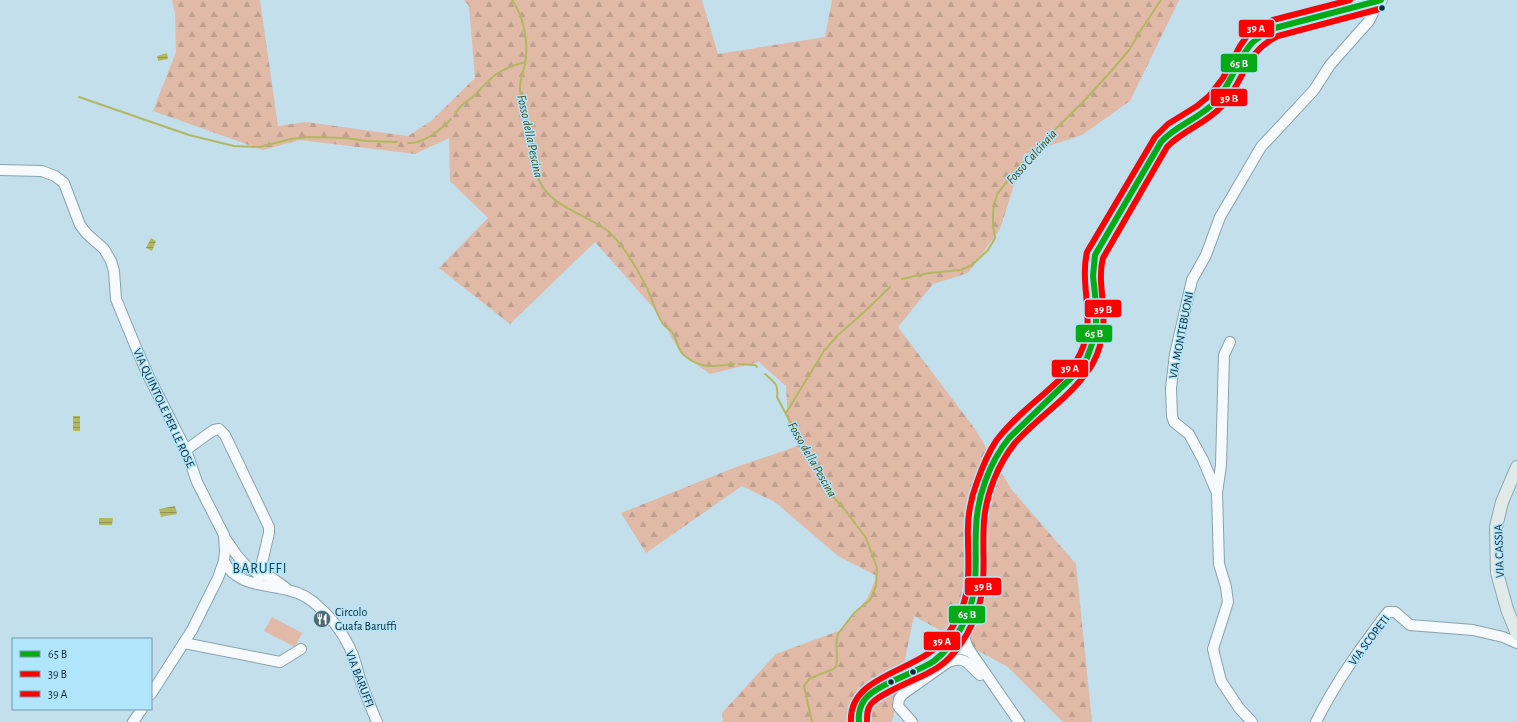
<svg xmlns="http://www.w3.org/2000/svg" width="1517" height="722" font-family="'Alegreya Sans',sans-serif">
	<defs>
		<pattern id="forest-firs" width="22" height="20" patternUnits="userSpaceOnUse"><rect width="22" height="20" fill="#e0baa7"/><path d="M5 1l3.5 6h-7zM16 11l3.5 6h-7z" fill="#bfa090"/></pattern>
		<pattern id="water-rules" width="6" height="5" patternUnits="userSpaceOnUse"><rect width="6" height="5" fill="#b3b760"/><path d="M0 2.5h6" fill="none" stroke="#909550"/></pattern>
	</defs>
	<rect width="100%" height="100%" fill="#c2dfeb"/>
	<path fill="url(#forest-firs)" d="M172 0H260L278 126 306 122 408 136 431 121 475 78 469 6 464 0H702L718 54 825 37 832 0H1179L1130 101 1082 135 1024 154 1000 229 968 273 933 284 898 327 975 429 1012 490 1076 564 1092 722H1063L1008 667 914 616 892 722H723L722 713 776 654 841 630 867 599 877 576 838 556 775 502 742 486 646 553 621 513 736 467 798 446 788 423 786 386 759 362 710 374 680 352 658 313 595 242 510 324 439 268 488 218 450 181 449 138 415 154 300 140 263 150 153 111 176 52 175 13Z"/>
	<path fill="#e0baa7" d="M272 617 302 633 295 647 264 631Z"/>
	<g fill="url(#water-rules)">
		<path d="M167 53 168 59 158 61 157 56Z"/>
		<path d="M151 238 156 241 152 251 146 248Z"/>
		<rect x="73" y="416" width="7" height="15"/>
		<path d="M175 506 177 514 161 517 159 509Z"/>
		<path d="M99 518H113L112 525H99Z"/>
	</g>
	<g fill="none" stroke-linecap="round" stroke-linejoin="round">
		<g stroke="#b3b760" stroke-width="2">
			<path d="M512 0C524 17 529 43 525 64 523 73 519 81 520 91 522 106 528 120 530 135 533 150 533 168 540 182 552 208 588 215 608 231 612 235 617 240 620 244 630 257 639 272 646 286 652 298 655 312 663 324 666 328 670 329 672 332 678 340 677 350 685 356 702 370 715 366 734 364"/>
			<path d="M79 97 189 135 234 146 259 147 291 139 309 137 346 138 366 141 397 142"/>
			<path d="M455 114C457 111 460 107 463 104 467 101 472 98 476 94 494 74 498 70 525 62"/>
			<path d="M408 143C423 144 441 130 451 119"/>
			<path d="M902 279 929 273 961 270 972 265 988 250 995 238 993 225V213L994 203 998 193 1029 155 1083 102 1114 68 1129 50 1141 30 1161 0"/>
			<path d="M739 364 755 365 757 367"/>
			<path d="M765 374C774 382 779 384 777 397L805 450 830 493 845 510 866 538 877 568 876 586 870 600 854 613 838 634C834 643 839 655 836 667L833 669 809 679 804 686 812 722"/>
			<path d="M786 413 824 351 838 335 862 314 890 287"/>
		</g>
		<defs>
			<g id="minor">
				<path d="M0 170 42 171 55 176 64 183 80 225 87 234 104 249 111 261 114 271 116 299 137 350 148 375 186 450 197 482 224 535 225 551 224 561 218 578 192 630 151 694"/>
				<path d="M186 450 208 434 214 430 219 429 225 435 269 527V533L257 584"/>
				<path d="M1217 493 1221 465 1224 355 1230 342"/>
				<path d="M225 538 236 554 246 566 256 572 272 578 286 588"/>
				<path d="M224 561C236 587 268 584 291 591 301 593 312 600 320 608 335 621 349 642 355 661 357 667 358 673 360 679 365 693 371 708 377 722"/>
				<path d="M963 623 964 637 968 648 1019 722"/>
				<path d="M184 643 280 662 301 649"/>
				<path d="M947 650 963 649 970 652"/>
				<path d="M133 722 142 709"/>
				<path d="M912 722 898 706 899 699 903 694 948 662C966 655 968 665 980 675L985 673"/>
				<path d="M1252 722 1239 708 1221 681 1213 649 1228 602 1226 587 1219 564 1217 493 1203 460 1189 434 1174 422 1172 416 1171 388 1175 354 1192 280 1206 255 1220 217 1261 147 1314 90 1330 65 1369 21 1373 13 1376 1"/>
				<path d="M1316 722C1335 683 1362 646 1388 612H1395L1410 625 1473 630 1503 637 1517 643"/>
			</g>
			<g id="major">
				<path d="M1517 467 1502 502 1496 527 1497 573 1507 609 1517 634"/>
				<path d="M859 722C858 714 860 706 865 699 871 692 881 687 890 683 912 672 941 662 954 640 963 625 973 608 975 590 977 578 976 566 976 554 975 531 975 508 984 486 989 472 995 457 1003 445 1017 426 1038 410 1055 394 1066 383 1079 372 1087 358 1093 345 1097 326 1096 311 1096 291 1089 275 1095 255L1161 142C1175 124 1199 119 1215 102 1240 77 1237 42 1275 28L1381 0"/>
			</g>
		</defs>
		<use href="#minor" stroke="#89a2ad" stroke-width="12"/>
		<use href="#major" stroke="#8faaab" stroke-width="14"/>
		<use href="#minor" stroke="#f6fafc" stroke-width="10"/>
		<use href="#major" stroke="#dfeae9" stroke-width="12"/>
		<defs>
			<path id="bus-1" d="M859 722C858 714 860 706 865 699 877 684 916 673 934 661 946 652 954 641 961 628 981 592 974 567 976 528 977 497 989 463 1009 438L1072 377 1087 358 1093 341 1096 323V304L1093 276 1095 255 1161 142C1176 125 1199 119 1215 102 1231 85 1236 61 1252 43 1259 36 1267 32 1275 28L1381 0"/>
			<path id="bus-2" d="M867 721C867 715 867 709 871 704 881 692 922 678 937 668 951 659 959 647 967 634 991 591 981 566 984 521 986 494 998 464 1015 443 1038 417 1076 393 1093 363 1099 352 1102 339 1103 328 1106 304 1097 281 1103 258L1167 147C1183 130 1206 124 1222 106 1245 81 1244 52 1278 36L1383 8"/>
			<path id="bus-3" d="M851 722C848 672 924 673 948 634 956 622 963 609 966 595 970 577 968 557 968 538 967 518 970 500 977 482 982 468 988 453 996 441 1010 422 1029 407 1046 392 1058 381 1073 369 1080 354 1097 321 1079 286 1087 252L1155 137 1168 124 1197 106 1209 96 1223 78 1240 46 1247 36 1258 27 1273 20 1350 0"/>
		</defs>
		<use href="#bus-1" stroke="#b1e5fc" stroke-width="9"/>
		<use href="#bus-2" stroke="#b1e5fc" stroke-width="9"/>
		<use href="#bus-3" stroke="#b1e5fc" stroke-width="9"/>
		<use href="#bus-1" stroke="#06aa15" stroke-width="6"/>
		<use href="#bus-2" stroke="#f00" stroke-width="6"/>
		<use href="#bus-3" stroke="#f00" stroke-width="6"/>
	</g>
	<defs>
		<symbol id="restaurant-disc" viewBox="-11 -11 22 22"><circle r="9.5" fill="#4d6974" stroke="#b1e5fc"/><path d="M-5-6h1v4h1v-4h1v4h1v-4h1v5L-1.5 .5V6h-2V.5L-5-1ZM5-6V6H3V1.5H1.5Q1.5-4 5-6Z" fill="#fff"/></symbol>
	</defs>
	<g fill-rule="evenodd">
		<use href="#restaurant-disc" x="312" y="609" width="20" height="20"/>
	</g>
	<g fill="#0e2a34" stroke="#b1e5fc" stroke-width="1.5">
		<circle cx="1382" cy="8" r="3.5"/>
		<circle cx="913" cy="672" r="3.5"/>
		<circle cx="891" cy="682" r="3.5"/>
	</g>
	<g text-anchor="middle" stroke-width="3" stroke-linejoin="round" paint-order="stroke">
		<g font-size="12" fill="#0e2a34" stroke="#b1e5fc">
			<text transform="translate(1181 335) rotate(-79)" y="4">VIA MONTEBUONI</text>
			<text transform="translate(164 408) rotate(65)" y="4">VIA QUINTOLE PER LE ROSE</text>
			<text transform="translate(1499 551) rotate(-92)" y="4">VIA CASSIA</text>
			<text transform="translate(1369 640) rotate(-53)" y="4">VIA SCOPETI</text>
			<text transform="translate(360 679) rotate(69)" y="4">VIA BARUFFI</text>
		</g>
		<g font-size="12" fill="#0e2a34" stroke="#b1e5fc" text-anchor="start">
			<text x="335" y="616">Circolo<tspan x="335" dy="14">Guafa Baruffi</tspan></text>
		</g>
		<g font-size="13" font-style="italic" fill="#4a4817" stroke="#b1e5fc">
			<text transform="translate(531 136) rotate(78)" y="5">Fosso della Pescina</text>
			<text transform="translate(1031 156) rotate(-48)" y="5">Fosso Calcinaia</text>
			<text transform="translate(813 459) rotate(60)" y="5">Fosso della Pescina</text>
		</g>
		<g font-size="14" letter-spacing="1" fill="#0a4154" stroke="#b1e5fc">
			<text x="260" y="573">BARUFFI</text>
		</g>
	</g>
	<g stroke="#b1e5fc" stroke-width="1.5">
		<rect x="1238" y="19" width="37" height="19" rx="4" fill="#f00"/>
		<rect x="1220" y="53" width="38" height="20" rx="4" fill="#06aa15"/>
		<rect x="1210" y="88" width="38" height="19" rx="4" fill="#f00"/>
		<rect x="1084" y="299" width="38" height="19" rx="4" fill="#f00"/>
		<rect x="1075" y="324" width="38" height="19" rx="4" fill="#06aa15"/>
		<rect x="1051" y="359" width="38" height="19" rx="4" fill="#f00"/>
		<rect x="964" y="577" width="38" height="19" rx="4" fill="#f00"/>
		<rect x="948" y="605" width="38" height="19" rx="4" fill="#06aa15"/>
		<rect x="923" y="631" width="38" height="20" rx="4" fill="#f00"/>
	</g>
	<g font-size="11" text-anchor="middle" font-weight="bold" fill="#fff">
		<text x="1256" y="32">39 A</text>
		<text x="1239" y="67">65 B</text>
		<text x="1229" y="102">39 B</text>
		<text x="1103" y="313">39 B</text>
		<text x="1094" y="337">65 B</text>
		<text x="1070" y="372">39 A</text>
		<text x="983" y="590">39 B</text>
		<text x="967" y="618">65 B</text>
		<text x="942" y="645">39 A</text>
	</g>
	<rect x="12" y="638" width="140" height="72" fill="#b1e5fc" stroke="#709aac"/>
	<rect x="20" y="651" width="20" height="6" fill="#06aa15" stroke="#709aac"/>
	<text x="48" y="658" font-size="12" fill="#0e2a34">65 B</text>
	<rect x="20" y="671" width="20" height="6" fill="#ff0000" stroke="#709aac"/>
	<text x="48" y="678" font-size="12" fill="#0e2a34">39 B</text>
	<rect x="20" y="691" width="20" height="6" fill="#ff0000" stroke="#709aac"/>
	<text x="48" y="698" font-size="12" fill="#0e2a34">39 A</text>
</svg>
